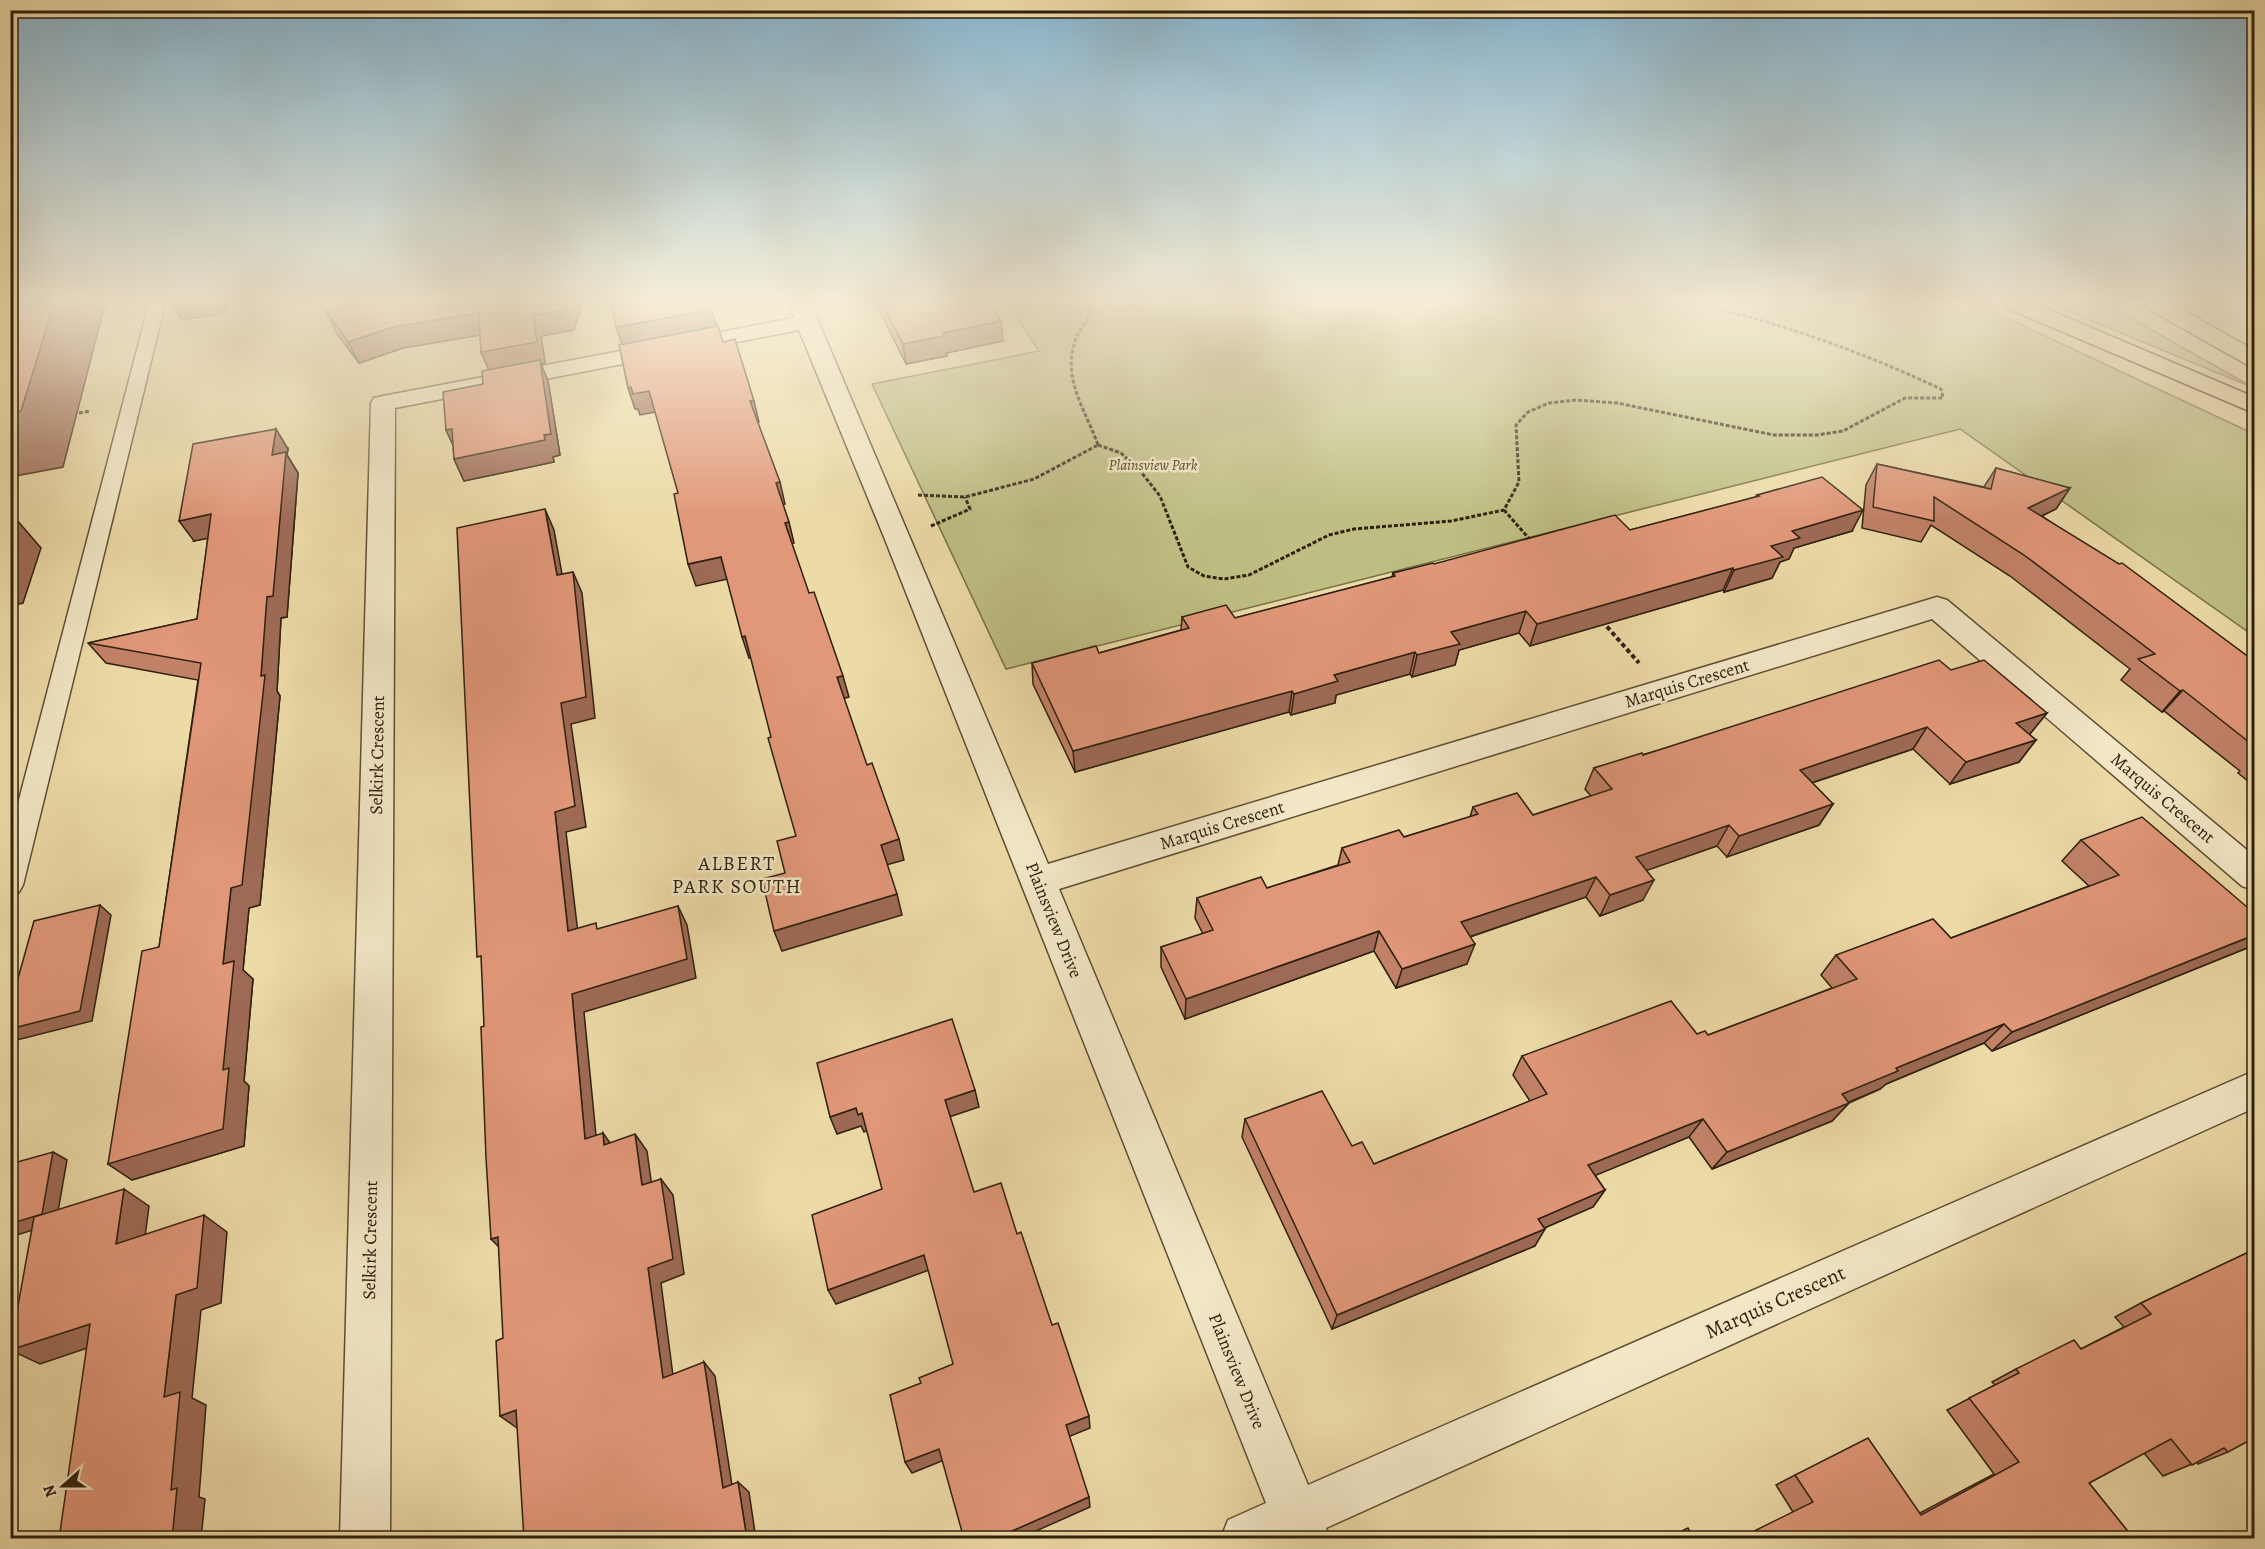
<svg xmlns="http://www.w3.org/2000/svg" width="2265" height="1549" font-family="Alegreya,serif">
	<rect width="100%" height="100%" fill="#ecdaa7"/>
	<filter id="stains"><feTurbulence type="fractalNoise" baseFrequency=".00333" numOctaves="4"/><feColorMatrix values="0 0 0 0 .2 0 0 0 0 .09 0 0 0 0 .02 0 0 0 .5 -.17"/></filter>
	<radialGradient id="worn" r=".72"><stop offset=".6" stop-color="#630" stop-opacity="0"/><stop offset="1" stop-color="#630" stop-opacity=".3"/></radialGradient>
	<g fill="#bebe83" stroke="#766f48" stroke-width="1.5">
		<path d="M1008 304H1977L2254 434V636L1960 429 1006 669 872 384 1039 351Z"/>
		<path d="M2051 304H2106L2254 388Z"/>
	</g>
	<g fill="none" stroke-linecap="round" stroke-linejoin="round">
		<defs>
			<path id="lane" d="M149 304H165L23 885 19 892 10 895V834Z"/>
			<path id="street" d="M789 304H811L1048 864 1937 597 1947 600 2254 856V890L2242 886 1932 619 1059 889 1308 1485 2254 1071V1108L1326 1528 1330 1538H1221L1228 1520 1266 1503 884 537 799 330 395 408 390 1538H340L371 403 374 398 383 396 794 318Z"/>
			<g id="highway">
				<path d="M2006 304H2035L2254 397V413L2009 309Z"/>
				<path d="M2145 304H2172L2254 350V366L2246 364 2148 309Z"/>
			</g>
		</defs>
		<use href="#lane" stroke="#5e4e34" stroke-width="3"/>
		<use href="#street" stroke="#5e4e34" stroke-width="3"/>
		<use href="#highway" stroke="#2e200e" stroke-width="3"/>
		<g stroke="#2e200e" stroke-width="3" stroke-dasharray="4 2" stroke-linecap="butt">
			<path d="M1086 304 1092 307 1091 312C1087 323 1079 330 1075 341 1062 379 1086 411 1098 445"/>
			<path d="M73 414 90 411"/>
			<path d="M1098 445 1121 453 1141 472 1160 496 1188 567 1204 576 1224 579 1249 575 1329 535 1354 529 1451 521 1504 510 1519 482 1516 425 1528 412 1549 403 1576 400 1617 403 1774 435H1817L1843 431 1905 398H1943L1941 389C1862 352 1782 323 1697 304"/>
			<path d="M918 495 965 497 1034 479 1098 445"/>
			<path d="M1504 510 1532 542"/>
			<path d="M931 526 970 509 965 497"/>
		</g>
		<path stroke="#2e200e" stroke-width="4" stroke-dasharray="4.5 3" stroke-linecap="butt" d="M1602 621 1639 663"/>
		<use href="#lane" fill="#f3e7c6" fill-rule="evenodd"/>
		<use href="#street" fill="#f3e7c6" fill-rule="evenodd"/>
		<use href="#highway" fill="#ecdaa7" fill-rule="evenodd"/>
	</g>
	<g fill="#c28268" stroke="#2e200e" stroke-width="1.5">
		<path d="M876 304H990L1001 321 1003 341 946 353 947 356 906 364Z"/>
		<path d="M326 311 574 330 541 336 545 363 541 364 548 381 560 455 553 457 554 462 464 481 454 459 453 445 446 430 483 384 489 369 481 352 480 335 403 348 359 363 336 332Z"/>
		<path d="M288 449 287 455 298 473 287 617 281 618 277 691 280 696 260 905 249 908 243 970 253 979 244 1081 249 1086 244 1146 132 1180 108 1164 159 947 198 680 106 663 88 643 197 619 208 538 194 541Z"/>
		<path d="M1877 464 1984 487 1996 468 2070 488 2056 509 2042 516 2254 661V786L2238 773 2240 771 2164 711 2162 712 2121 680 2130 669 2010 576 1931 525 1921 542 1862 528 1866 485Z"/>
		<path d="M1757 495 1852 531 1794 548 1789 559 1780 562 1772 578 1724 592 1723 590 1530 646 1519 633 1459 650 1455 665 1412 677 1410 674 1336 695 1335 703 1291 715 1289 712 1075 772 1033 684 1032 663 1099 653 1181 630 1182 617 1235 618 1392 577 1393 573 1434 564 1630 530 1756 497Z"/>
		<path d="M1951 670 2047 713 2029 735 2036 740 2019 762 1950 784 1913 749 1812 783 1833 804 1819 825 1727 857 1717 846 1647 870 1643 900 1600 916 1586 897 1470 937 1467 964 1396 988 1374 951 1185 1019 1161 967V947L1203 934 1195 918 1197 898 1267 888 1338 865 1342 848 1404 837 1470 817 1473 807 1533 815 1591 796 1585 789 1594 768Z"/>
		<path d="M2081 840 2254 913V942L2247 948 1992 1051 1984 1043 1886 1084 1880 1089 1849 1103 1832 1121 1712 1169 1689 1137 1595 1175 1605 1190 1593 1207 1544 1228 1535 1246 1332 1329 1242 1137 1245 1119 1352 1146 1374 1164 1530 1101 1513 1075 1522 1056 1697 1034 1708 1035 1832 988 1821 975 1836 955 1951 938 2089 886 2062 861Z"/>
		<path d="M2253 1250 2228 1452 2198 1464 2197 1462 2163 1476 2144 1453 2089 1483 2134 1539 1793 1512 1776 1485 1795 1475 1920 1513 1994 1474 1947 1410 1995 1385 1992 1382 2016 1369 2081 1349 2124 1327 2115 1317 2141 1303Z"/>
	</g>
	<g fill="#9e6a55" stroke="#2e200e" stroke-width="1.5">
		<path d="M54 304H105L63 467 10 477V413Z"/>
		<path d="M171 304H227L225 313 182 320Z"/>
		<path d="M568 304H582L574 330 541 336 545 363 541 364 548 381 560 455 553 457 554 462 464 481 454 459 490 373 481 352 533 315Z"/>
		<path d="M712 310 718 330 623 348 616 327Z"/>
		<path d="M479 313 487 334 403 348 359 363 348 342 393 327Z"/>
		<path d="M1001 321 1003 341 946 353 947 356 906 364 903 344 943 333Z"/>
		<path d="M631 387 649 391 656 412 640 415 638 409H635L628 388Z"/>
		<path d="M750 401H754L759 422 755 423Z"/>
		<path d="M276 429 288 449 287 455 298 473 287 617 281 618 277 691 280 696 260 905 249 908 243 970 253 979 244 1081 249 1086 244 1146 132 1180 108 1164 223 1070V964L231 888 261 676 272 455Z"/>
		<path d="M452 429 456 451 446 430Z"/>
		<path d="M780 482 785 504 782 505 776 483Z"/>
		<path d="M2070 488 2056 509 2014 529 2028 508Z"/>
		<path d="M545 509 554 530 566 596 557 575Z"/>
		<path d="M1863 510 1852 531 1794 548 1789 559 1780 562 1772 578 1724 592 1734 570 1792 531Z"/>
		<path d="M10 512 41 548 23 603 10 606Z"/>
		<path d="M211 514 225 535 194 541 179 521Z"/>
		<path d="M789 522 794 543 790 544 785 523Z"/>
		<path d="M721 557 728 579 696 586 688 564Z"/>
		<path d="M1733 568 1723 590 1530 646 1537 624Z"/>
		<path d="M573 572 582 593 595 718 571 724 586 827 566 832 580 950 568 931 555 812 561 703Z"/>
		<path d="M1526 611 1519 633 1459 650 1455 665 1412 677 1417 655 1451 632Z"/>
		<path d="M745 636 752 657 749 658 742 637Z"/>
		<path d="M1415 652 1410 674 1336 695 1335 703 1291 715 1294 694 1334 675Z"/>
		<path d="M843 676 849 697 842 699 837 677Z"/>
		<path d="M2183 690 2164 711 2162 712 2180 691Z"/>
		<path d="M1292 691 1289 712 1075 772 1073 751Z"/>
		<path d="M2047 713 2030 734 1999 744 2016 723Z"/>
		<path d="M1927 727 1913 749 1787 791 1800 770Z"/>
		<path d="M2036 740 2019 762 1950 784 1966 762Z"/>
		<path d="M1833 804 1819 825 1727 857 1739 836Z"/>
		<path d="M1729 825 1717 846 1625 878 1636 857Z"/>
		<path d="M899 839 904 860 886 865 881 845Z"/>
		<path d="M1596 877 1586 897 1454 942 1461 922Z"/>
		<path d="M1654 880 1643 900 1600 916 1610 895Z"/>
		<path d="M897 894 902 915 782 951 774 931Z"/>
		<path d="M100 905 111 915 92 1021 17 1040 10 1035V1029Z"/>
		<path d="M678 906 687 925 696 978 584 1012 598 1156 585 1139 572 994Z"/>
		<path d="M1379 931 1374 951 1185 1019 1186 999Z"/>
		<path d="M2254 935V942L2247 948 1992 1051 2012 1032Z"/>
		<path d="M1475 944 1467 964 1396 988 1402 969Z"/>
		<path d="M2004 1024 1984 1043 1886 1084 1880 1089 1825 1112 1842 1094 1896 1068Z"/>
		<path d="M975 1090 979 1107 949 1117 945 1100Z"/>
		<path d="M1849 1103 1832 1121 1712 1169 1727 1152Z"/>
		<path d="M856 1108 862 1113 868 1130 864 1132 861 1126 837 1134 830 1117Z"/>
		<path d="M1703 1119 1689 1137 1577 1183 1588 1165Z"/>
		<path d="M603 1133 615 1150 604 1145Z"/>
		<path d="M635 1134 647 1151 654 1202 642 1185Z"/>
		<path d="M53 1152 67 1160 56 1223 10 1237V1224Z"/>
		<path d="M661 1179 673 1195 684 1274 661 1283 675 1391 663 1378 648 1268Z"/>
		<path d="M124 1189 149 1206 142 1260 116 1244Z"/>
		<path d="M1605 1190 1593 1207 1528 1235 1538 1219Z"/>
		<path d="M204 1215 227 1232 221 1303 201 1310 192 1398 206 1405 199 1497 205 1499 201 1539H172L164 1397 176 1295Z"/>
		<path d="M1545 1229 1535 1246 1332 1329 1337 1315Z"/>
		<path d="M498 1237 507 1255 491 1239Z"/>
		<path d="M924 1255 929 1270 836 1304 828 1290Z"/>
		<path d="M90 1324 117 1338 40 1364 10 1350Z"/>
		<path d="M704 1362 715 1376 734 1498 723 1488Z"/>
		<path d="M516 1410 533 1422 517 1428 500 1416Z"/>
		<path d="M1089 1416 1090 1428 1068 1437 1066 1425Z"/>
		<path d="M939 1449 944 1460 912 1473 905 1462Z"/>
		<path d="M738 1482 749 1492 756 1539H747Z"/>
		<path d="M1089 1497 1090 1507 1018 1539H994Z"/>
	</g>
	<g fill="#e19779" stroke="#2e200e" stroke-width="1.5">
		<path d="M10 304H54L21 411 10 413Z"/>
		<path d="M349 304H568L566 310 533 315 537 342 481 352 479 313 393 327 348 342 326 311Z"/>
		<path d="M611 304H710L712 310 616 327Z"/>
		<path d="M882 304H990L1001 321 943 333 944 336 903 344Z"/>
		<path d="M718 326 723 342 735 339 754 401H750L780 482 776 483 789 522 785 523 809 593 814 592 843 676 837 677 867 765 872 763 899 839 881 845 897 894 774 931 762 879 785 873 777 841 796 836 768 738 771 737 745 636 742 637 721 557 688 564 674 494 678 493 649 391 633 394 631 387 628 388 619 345Z"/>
		<path d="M540 360 551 434 544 435 545 440 454 459 452 429 446 430 443 392 483 384 482 371Z"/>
		<path d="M276 429 272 455 286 452 273 596 267 597 261 676 265 675 242 885 231 888 223 964 234 961 223 1070 229 1068 223 1129 108 1164 142 951 159 947 201 663 88 643 197 619 211 514 179 521 193 444Z"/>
		<path d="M1877 464 1991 489 1996 468 2070 488 2028 508 2119 564 2122 563 2254 661V746L2183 690 2180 691 2138 659 2155 654 2024 555 1934 497V521L1873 507Z"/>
		<path d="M1822 477 1863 510 1792 531 1800 538 1771 546 1783 557 1734 570 1733 568 1537 624 1526 611 1451 632 1460 644 1417 655 1415 652 1334 675 1338 681 1294 694 1292 691 1073 751 1032 663 1096 646 1099 653 1189 628 1182 617 1226 605 1235 618 1395 576 1393 573 1433 563 1434 564 1615 515 1630 530 1759 496 1757 495Z"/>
		<path d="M545 509 557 575 573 572 586 697 561 703 575 806 555 812 568 931 596 923 597 929 678 906 687 959 572 994 585 1139 603 1133 604 1145 635 1134 642 1185 661 1179 673 1259 648 1268 663 1378 704 1362 723 1488 738 1482 747 1539H524L516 1410 500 1416 496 1341 503 1338 498 1237 491 1239 486 1158 481 1027 484 1026 481 956 477 957 457 528Z"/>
		<path d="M1939 660 1951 670 1984 660 2047 713 2016 723 2036 740 1966 762 1927 727 1800 770 1833 804 1739 836 1729 825 1636 857 1654 880 1610 895 1596 877 1461 922 1475 944 1402 969 1379 931 1186 999 1161 947 1213 930 1197 898 1261 877 1267 888 1350 862 1342 848 1399 830 1404 837 1478 814 1473 807 1517 793 1533 815 1612 789 1594 768 1642 753 1643 755Z"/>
		<path d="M2142 817 2254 913V935L2012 1032 2004 1024 1896 1068 1898 1071 1842 1094 1849 1103 1727 1152 1703 1119 1588 1165 1605 1190 1538 1219 1545 1229 1337 1315 1245 1119 1322 1091 1352 1146 1362 1142 1374 1164 1547 1094 1522 1056 1671 1001 1697 1034 1705 1031 1708 1035 1857 979 1836 955 1933 919 1951 938 2119 875 2081 840Z"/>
		<path d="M100 905 80 1011 10 1029V1007L34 921Z"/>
		<path d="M952 1019 975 1090 945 1100 974 1192 1001 1183 1017 1234 1021 1232 1052 1325 1058 1323 1089 1416 1066 1425 1089 1497 994 1539H964L939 1449 905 1462 890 1395 921 1383 919 1378 953 1364 924 1255 828 1290 812 1215 882 1189 862 1113 858 1115 856 1108 830 1117 817 1063Z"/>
		<path d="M53 1152 42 1214 10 1224V1164Z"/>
		<path d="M124 1189 116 1244 204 1215 197 1288 176 1295 164 1397 180 1392 171 1490 177 1488 172 1539H59L90 1324 10 1350 34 1217Z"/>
		<path d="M2253 1250 2254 1252V1438L2228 1452 2224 1448 2192 1465 2171 1439 2089 1483 2134 1539H1738L1813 1502 1795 1475 1868 1438 1921 1515 2019 1462 1969 1398 2019 1373 2016 1369 2074 1340 2081 1349 2151 1314 2141 1303Z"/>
		<path d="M1688 1528 1694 1539H1666Z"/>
	</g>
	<linearGradient id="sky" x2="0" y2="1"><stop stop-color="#88b6d0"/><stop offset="0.58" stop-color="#f6eed7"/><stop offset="1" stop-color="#f6eed7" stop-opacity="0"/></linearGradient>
	<rect width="2265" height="520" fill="url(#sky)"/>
	<g text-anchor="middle" stroke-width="5" stroke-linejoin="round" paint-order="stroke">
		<g font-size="15" font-style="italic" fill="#594f31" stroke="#f3e7c6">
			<text x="1153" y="470">Plainsview Park</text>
		</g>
		<g font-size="18" fill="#2e200e" stroke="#f3e7c6">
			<text transform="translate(1687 683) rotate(-17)" y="6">Marquis Crescent</text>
			<text transform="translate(377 755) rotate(-89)" y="6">Selkirk Crescent</text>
			<text transform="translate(2163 798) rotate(40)" y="6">Marquis Crescent</text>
			<text transform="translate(1222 825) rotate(-17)" y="6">Marquis Crescent</text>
			<text transform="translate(1054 920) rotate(68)" y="6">Plainsview Drive</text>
			<text transform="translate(370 1240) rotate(-89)" y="6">Selkirk Crescent</text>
			<text transform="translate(1237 1371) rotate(68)" y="6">Plainsview Drive</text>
		</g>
		<g font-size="20" letter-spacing="1.5" fill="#2e200e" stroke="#f3e7c6">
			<text x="737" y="870">ALBERT<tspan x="737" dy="23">PARK SOUTH</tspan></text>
		</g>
		<g font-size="21" fill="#2e200e" stroke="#f3e7c6">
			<text transform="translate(1775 1302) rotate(-24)" y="7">Marquis Crescent</text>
		</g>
	</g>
	<rect width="2265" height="1549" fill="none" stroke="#ecdaa7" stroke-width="36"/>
	<rect x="12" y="12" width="2241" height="1525" fill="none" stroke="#2e200e" stroke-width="3"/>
	<rect x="18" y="18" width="2229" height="1513" fill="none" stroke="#2e200e" stroke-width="1.5"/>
	<g transform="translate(63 1486) rotate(249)" stroke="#f3e7c6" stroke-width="4.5" paint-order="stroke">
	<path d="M0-4.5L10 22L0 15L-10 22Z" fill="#2e200e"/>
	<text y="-9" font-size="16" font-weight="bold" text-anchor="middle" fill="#2e200e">N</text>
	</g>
	<rect width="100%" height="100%" filter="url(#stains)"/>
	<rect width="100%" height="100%" fill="url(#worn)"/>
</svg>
